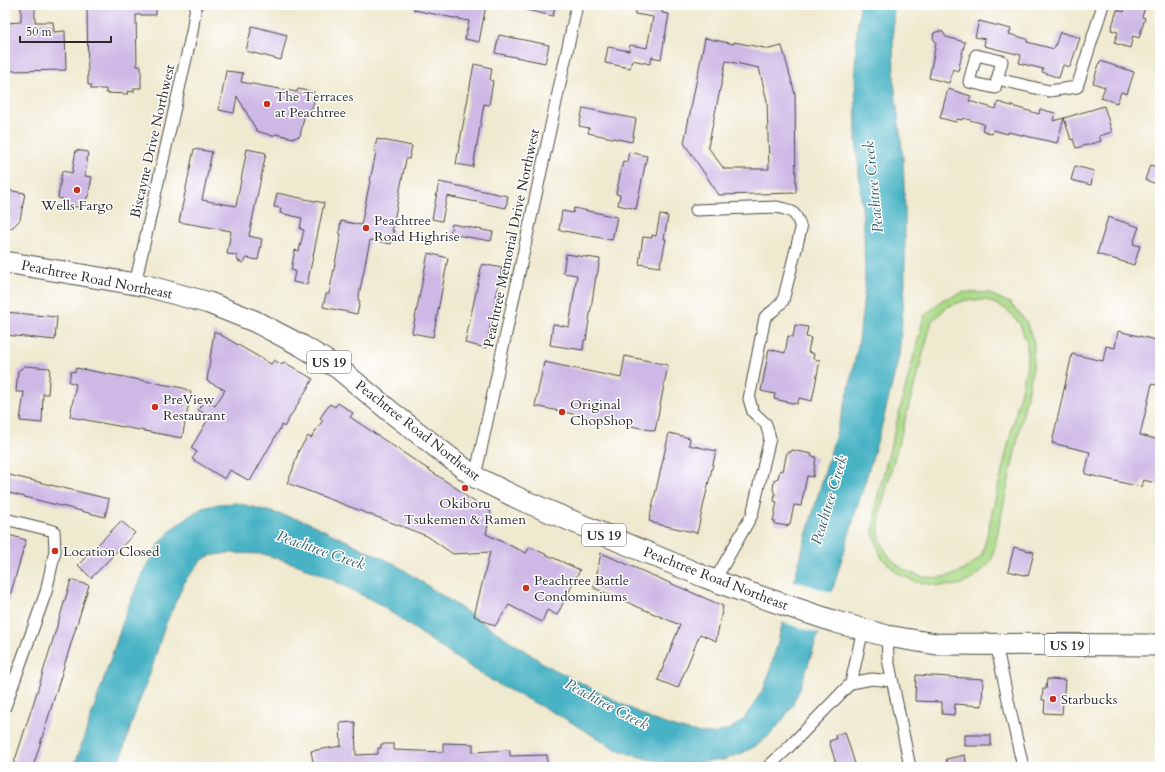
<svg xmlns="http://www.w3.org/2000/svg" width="1165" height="772" font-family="Cardo,serif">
	<rect width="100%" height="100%" fill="#fff"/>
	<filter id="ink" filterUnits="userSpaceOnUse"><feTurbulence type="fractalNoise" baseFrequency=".025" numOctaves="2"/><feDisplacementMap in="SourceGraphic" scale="8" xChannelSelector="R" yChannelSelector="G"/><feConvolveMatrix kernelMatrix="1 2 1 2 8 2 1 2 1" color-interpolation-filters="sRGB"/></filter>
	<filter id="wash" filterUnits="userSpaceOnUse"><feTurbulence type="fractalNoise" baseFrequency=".012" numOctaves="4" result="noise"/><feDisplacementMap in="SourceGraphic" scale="16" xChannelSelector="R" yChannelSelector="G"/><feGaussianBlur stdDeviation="0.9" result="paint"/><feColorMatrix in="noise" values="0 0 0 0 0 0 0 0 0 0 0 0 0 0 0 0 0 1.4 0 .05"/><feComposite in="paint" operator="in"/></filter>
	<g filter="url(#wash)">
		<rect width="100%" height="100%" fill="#efe9cf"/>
		<path fill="#aad987" stroke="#6a8259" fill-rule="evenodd" d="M964 292 988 293 1010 303 1026 321 1034 343 1033 367 992 560 982 571 971 580 958 585 942 586 916 582 897 573 881 557 873 533 876 503 924 316 942 300ZM966 300H987L1006 309 1020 324 1027 344V365L982 555C975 561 968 569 960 572 926 587 887 571 879 534 878 528 880 519 880 512L932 321 947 307Z"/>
		<path fill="#46b2c4" stroke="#386e78" d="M860 5H894L893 27 894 82 903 157 905 211V284L899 356 881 429 823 621 800 688 792 706 782 721 770 735 756 746 740 754 723 760 687 764 669 763 651 760 633 755 616 749 600 740 564 718 499 685 453 656 379 604 331 579 298 565 263 554 229 553 209 556 201 561 186 579 164 628 153 665 134 716 118 767H74L128 607 142 574 160 543 172 529 186 518 202 508 219 504 237 503 305 521 395 564 546 665 651 719 677 728 694 732 712 734 730 729 744 719 764 688 770 671 806 536 848 393 859 340 865 286 864 232 856 139 855 67 857 31Z"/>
		<path fill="#efe9cf" d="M792 580 834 593 821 634 781 622Z"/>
		<g id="blocks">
			<g fill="#ceb8e5" fill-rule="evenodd">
				<path d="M21 5H35V22H53L54 32 65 31 66 70 8 71V66H5V23L21 22Z"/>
				<path d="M87 5H156V15H136L137 66H141V88H134V92L127 91 128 94 106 93V89H91V85H88Z"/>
				<path d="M414 5H486L479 42 465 39 469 21 414 10Z"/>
				<path d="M522 5H555L553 16 522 9Z"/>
				<path d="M637 5H663L662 13 669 14 661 59 652 57 650 64 632 60 630 68 605 63 608 47 629 51 630 45 647 48 653 17 635 14Z"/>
				<path d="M1126 5H1146L1142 17 1145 18 1139 38 1133 36 1130 48 1114 43 1118 32 1111 30 1117 10 1124 12Z"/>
				<path d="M979 21 1011 29 1009 34 1027 39V42L1054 49 1060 32 1080 38 1070 67 1063 65 1059 78 1042 72 1043 69 1019 63 1021 55 984 46 985 39 975 37Z"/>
				<path d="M252 26 287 35 281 60 246 51Z"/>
				<path d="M939 31 943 32 946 37 965 42 958 71 953 69 949 83 929 78 936 43 933 38 934 33Z"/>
				<path d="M499 35 549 45 545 63 495 53Z"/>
				<path d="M705 38 734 44V42L769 49 782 46 795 94 796 193 719 195 684 143ZM726 61 759 68 767 101 769 169H724L708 147Z"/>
				<path d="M1100 61 1134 72 1127 94 1121 92 1117 103 1101 98 1105 87 1093 83Z"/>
				<path d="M474 64 492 68 490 80 493 81 489 105 484 104 473 167 456 164Z"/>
				<path d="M226 71 243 73 241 82 297 92 298 89 314 92 312 99 314 101 312 108 310 109 309 113H305L300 136 294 138 275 134 273 136 257 131 237 96 234 113 219 110Z"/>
				<path d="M948 89 971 96 969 101 996 109 998 102 1039 114 1040 109 1055 113 1053 121 1064 118 1057 143 1008 132V134L993 130 992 134 982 130 984 124 963 118 962 120 957 119 956 122 940 118Z"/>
				<path d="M1104 106 1112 132 1099 136 1101 141 1076 148 1073 139 1071 140 1064 118Z"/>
				<path d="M583 108 636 119 632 142 588 133 589 128 579 126Z"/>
				<path d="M377 139 412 146 409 159H406L392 231H394L391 244 370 240 358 300 360 301 357 314 323 307 326 294H329L341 234 339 233 341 221 361 225 376 152 374 151Z"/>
				<path d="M194 149 212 152 202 200 236 206 247 149 266 153 249 236 262 239 258 260 247 258 243 263 238 261 236 255 227 254 231 231 179 222Z"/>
				<path d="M76 150 88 152 85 176 92 177 88 197H87L86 202 82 205 77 207 62 205 63 199 58 198 62 171 72 173Z"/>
				<path d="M629 152 647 156 636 209 618 205 620 195 616 194 623 161 627 162Z"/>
				<path d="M1150 165 1160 168V185L1145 180Z"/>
				<path d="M1075 166 1094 171 1091 185 1071 180Z"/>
				<path d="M439 182 508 196 506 208 447 196 442 221 432 219Z"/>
				<path d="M5 190 25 193 20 220 12 228 5 227Z"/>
				<path d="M277 193 324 203 307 285 293 282 295 271 291 270 295 250 299 251 304 230 300 229 302 218 280 213 281 208 274 207Z"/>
				<path d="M574 208 617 217 612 240 559 230 562 211 573 213Z"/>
				<path d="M660 215 668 216 664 239H666L662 259H661L660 267 639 264 643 237 652 238V235L656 236Z"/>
				<path d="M1108 217 1139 227 1133 244 1140 246 1134 265 1097 254Z"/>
				<path d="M452 224 493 232 491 241 450 234Z"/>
				<path d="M428 253 448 258 433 337 412 333Z"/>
				<path d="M566 254 600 259 597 276H596L586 340H584L583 350 550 345 553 324 569 327 577 275 563 273Z"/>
				<path d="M482 264 502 268 486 348 465 343Z"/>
				<path d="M5 312 57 317 55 340 5 335Z"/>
				<path d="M795 325 808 327 806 337 811 338 808 352 814 354 813 359 820 360 812 401 799 398 797 404 774 399 775 394 761 391 769 349 785 353 788 336 793 337Z"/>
				<path d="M214 331 271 364 274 360 282 365 284 362 313 379 284 427 282 425 250 481 230 470 225 479 192 459 197 452 191 448 210 416 198 410 204 400 215 406 225 390 207 381Z"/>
				<path d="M1118 331 1160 341V386L1152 384 1140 435 1160 440V484L1143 480 1141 487 1085 474 1090 452 1052 443 1072 354 1103 361 1106 346 1115 348Z"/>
				<path d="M625 356 668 365 655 431 535 406 544 362 621 378Z"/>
				<path d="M25 366 50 368 48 394H43L42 423 20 421 24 392H16L18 371Z"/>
				<path d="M76 368 183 388 191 392 182 438 70 417 76 384 69 382 71 371 75 372Z"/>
				<path d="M338 403 353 413 350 417 462 492 467 497 491 512 486 534 526 553 530 547 580 570 557 615 547 610 542 622 509 605 495 626 474 616 490 552 453 554 427 536 287 483 292 472 299 450 308 436 311 438 323 420 320 418 330 404 335 407Z"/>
				<path d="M669 433 690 438 689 445 716 451 697 533 653 523V522L649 521Z"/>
				<path d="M792 450 812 454 811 456 816 457 813 477 807 476 801 506 794 505 790 524H788V526L775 524V521H773L777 502 774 501 775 494 773 490 774 480 778 478 780 470 783 471 787 452H791Z"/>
				<path d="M5 474 109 499 105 517 5 492Z"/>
				<path d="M121 521 135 533 91 578 78 565Z"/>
				<path d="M9 535 26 540 8 603H5V547Z"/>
				<path d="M1014 547 1034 552 1028 576 1008 571Z"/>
				<path d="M601 553 723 606 716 641 700 634 678 688 658 680 680 625 594 588Z"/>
				<path d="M71 580 89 585 33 767H12L16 757 37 692Z"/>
				<path d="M916 675 983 679 982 706 955 704 954 715 942 714V702L915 701Z"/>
				<path d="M1047 679 1065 680 1062 714 1044 713 1045 700H1042L1043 689H1046Z"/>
				<path d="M355 722 356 755 378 754V748H381V744H394V750L443 752V743L473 744V752L510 750V756L547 755V767H314L311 751 341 746 340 723Z"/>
				<path d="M845 732 856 767H837L829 741 836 739 835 735Z"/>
				<rect x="965" y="735" width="26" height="11"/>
				<path d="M965 755 967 767H948L946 759Z"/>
			</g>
		</g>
	</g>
	<g filter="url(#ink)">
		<use href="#blocks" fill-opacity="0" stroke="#484844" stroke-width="1"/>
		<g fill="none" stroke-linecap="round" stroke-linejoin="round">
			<defs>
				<g id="street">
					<path d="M976 55 1002 61 995 88 969 82Z"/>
					<path d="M997 79 1049 91 1077 87 1103 5"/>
					<path d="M696 210 776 207C793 210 797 213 801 229L783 301 774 310 765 317 749 399 753 412 766 424 770 438 752 515 715 580"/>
					<path d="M135 284 192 32 196 5"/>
					<path d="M475 477 577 5"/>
					<path d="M5 519 54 531 55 551 46 592 5 707"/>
					<path d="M887 636 888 659 910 767"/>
					<path d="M996 644 1011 714 1023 767"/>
					<path d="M851 683 872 679 892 681"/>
					<path d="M768 767 788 748 851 683 863 629"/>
				</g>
				<path id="highway" d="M5 262 147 286 209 303 254 321 302 346 338 368 391 412 475 477 522 500 705 577 734 588 836 622 887 636 936 644 1160 645"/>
			</defs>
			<use href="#street" stroke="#484844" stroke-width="13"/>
			<use href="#highway" stroke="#484844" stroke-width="23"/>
			<use href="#street" stroke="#fff" stroke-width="11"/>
			<use href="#highway" stroke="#fff" stroke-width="21"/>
		</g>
	</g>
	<g fill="#c8321e" stroke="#fff" stroke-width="1.5">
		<circle cx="267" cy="104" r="4"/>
		<circle cx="77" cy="190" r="4"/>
		<circle cx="366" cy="228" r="4"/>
		<circle cx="155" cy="407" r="4"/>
		<circle cx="562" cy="412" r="4"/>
		<circle cx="465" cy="488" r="4"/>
		<circle cx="55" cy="551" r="4"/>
		<circle cx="526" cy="588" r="4"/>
		<circle cx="1053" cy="699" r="4"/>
	</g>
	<g text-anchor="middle" stroke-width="3" stroke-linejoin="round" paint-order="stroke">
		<g fill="#fff" stroke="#6b6b6b" stroke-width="1">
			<rect x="307" y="351" width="44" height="22" rx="3"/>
			<rect x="582" y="524" width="44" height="22" rx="3"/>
			<rect x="1045" y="634" width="44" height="22" rx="3"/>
		</g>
		<g font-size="13" font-weight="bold" fill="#2b2b2b">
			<text x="329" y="367">US 19</text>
			<text x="604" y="540">US 19</text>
			<text x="1067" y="650">US 19</text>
		</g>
		<g font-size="14" fill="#2b2b2b" stroke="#fff" text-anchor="start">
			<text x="275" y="101">The Terraces<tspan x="275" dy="16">at Peachtree</tspan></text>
			<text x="77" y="210" text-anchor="middle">Wells Fargo</text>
			<text x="374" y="225">Peachtree<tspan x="374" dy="16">Road Highrise</tspan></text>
			<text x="163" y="404">PreView<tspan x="163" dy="16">Restaurant</tspan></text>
			<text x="570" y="409">Original<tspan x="570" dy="16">ChopShop</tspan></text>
			<text x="465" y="508" text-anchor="middle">Okiboru<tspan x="465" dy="16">Tsukemen &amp; Ramen</tspan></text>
			<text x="63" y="556">Location Closed</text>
			<text x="534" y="585">Peachtree Battle<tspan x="534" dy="16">Condominiums</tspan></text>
			<text x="1061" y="704">Starbucks</text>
		</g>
		<g font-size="14" fill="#2b2b2b" stroke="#fff">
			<text transform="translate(152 141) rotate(-77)" y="5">Biscayne Drive Northwest</text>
			<text transform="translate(511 238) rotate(-78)" y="5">Peachtree Memorial Drive Northwest</text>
			<text transform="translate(97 279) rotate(11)" y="5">Peachtree Road Northeast</text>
			<text transform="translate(418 430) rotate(38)" y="5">Peachtree Road Northeast</text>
			<text transform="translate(716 578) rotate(21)" y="5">Peachtree Road Northeast</text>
		</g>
		<g font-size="15" font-style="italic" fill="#366168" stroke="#fff">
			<text transform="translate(873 187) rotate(-96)" y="5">Peachtree Creek</text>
			<text transform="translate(829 500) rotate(-73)" y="5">Peachtree Creek</text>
			<text transform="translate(321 550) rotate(19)" y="5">Peachtree Creek</text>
			<text transform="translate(607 704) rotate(28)" y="5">Peachtree Creek</text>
		</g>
	</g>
	<rect width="1165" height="772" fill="none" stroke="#fff" stroke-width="20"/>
	<path d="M20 36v6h91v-6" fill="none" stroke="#2b2b2b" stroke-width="2"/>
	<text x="26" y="36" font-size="12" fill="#2b2b2b" stroke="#ffffff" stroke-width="3" paint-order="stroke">50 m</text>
</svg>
